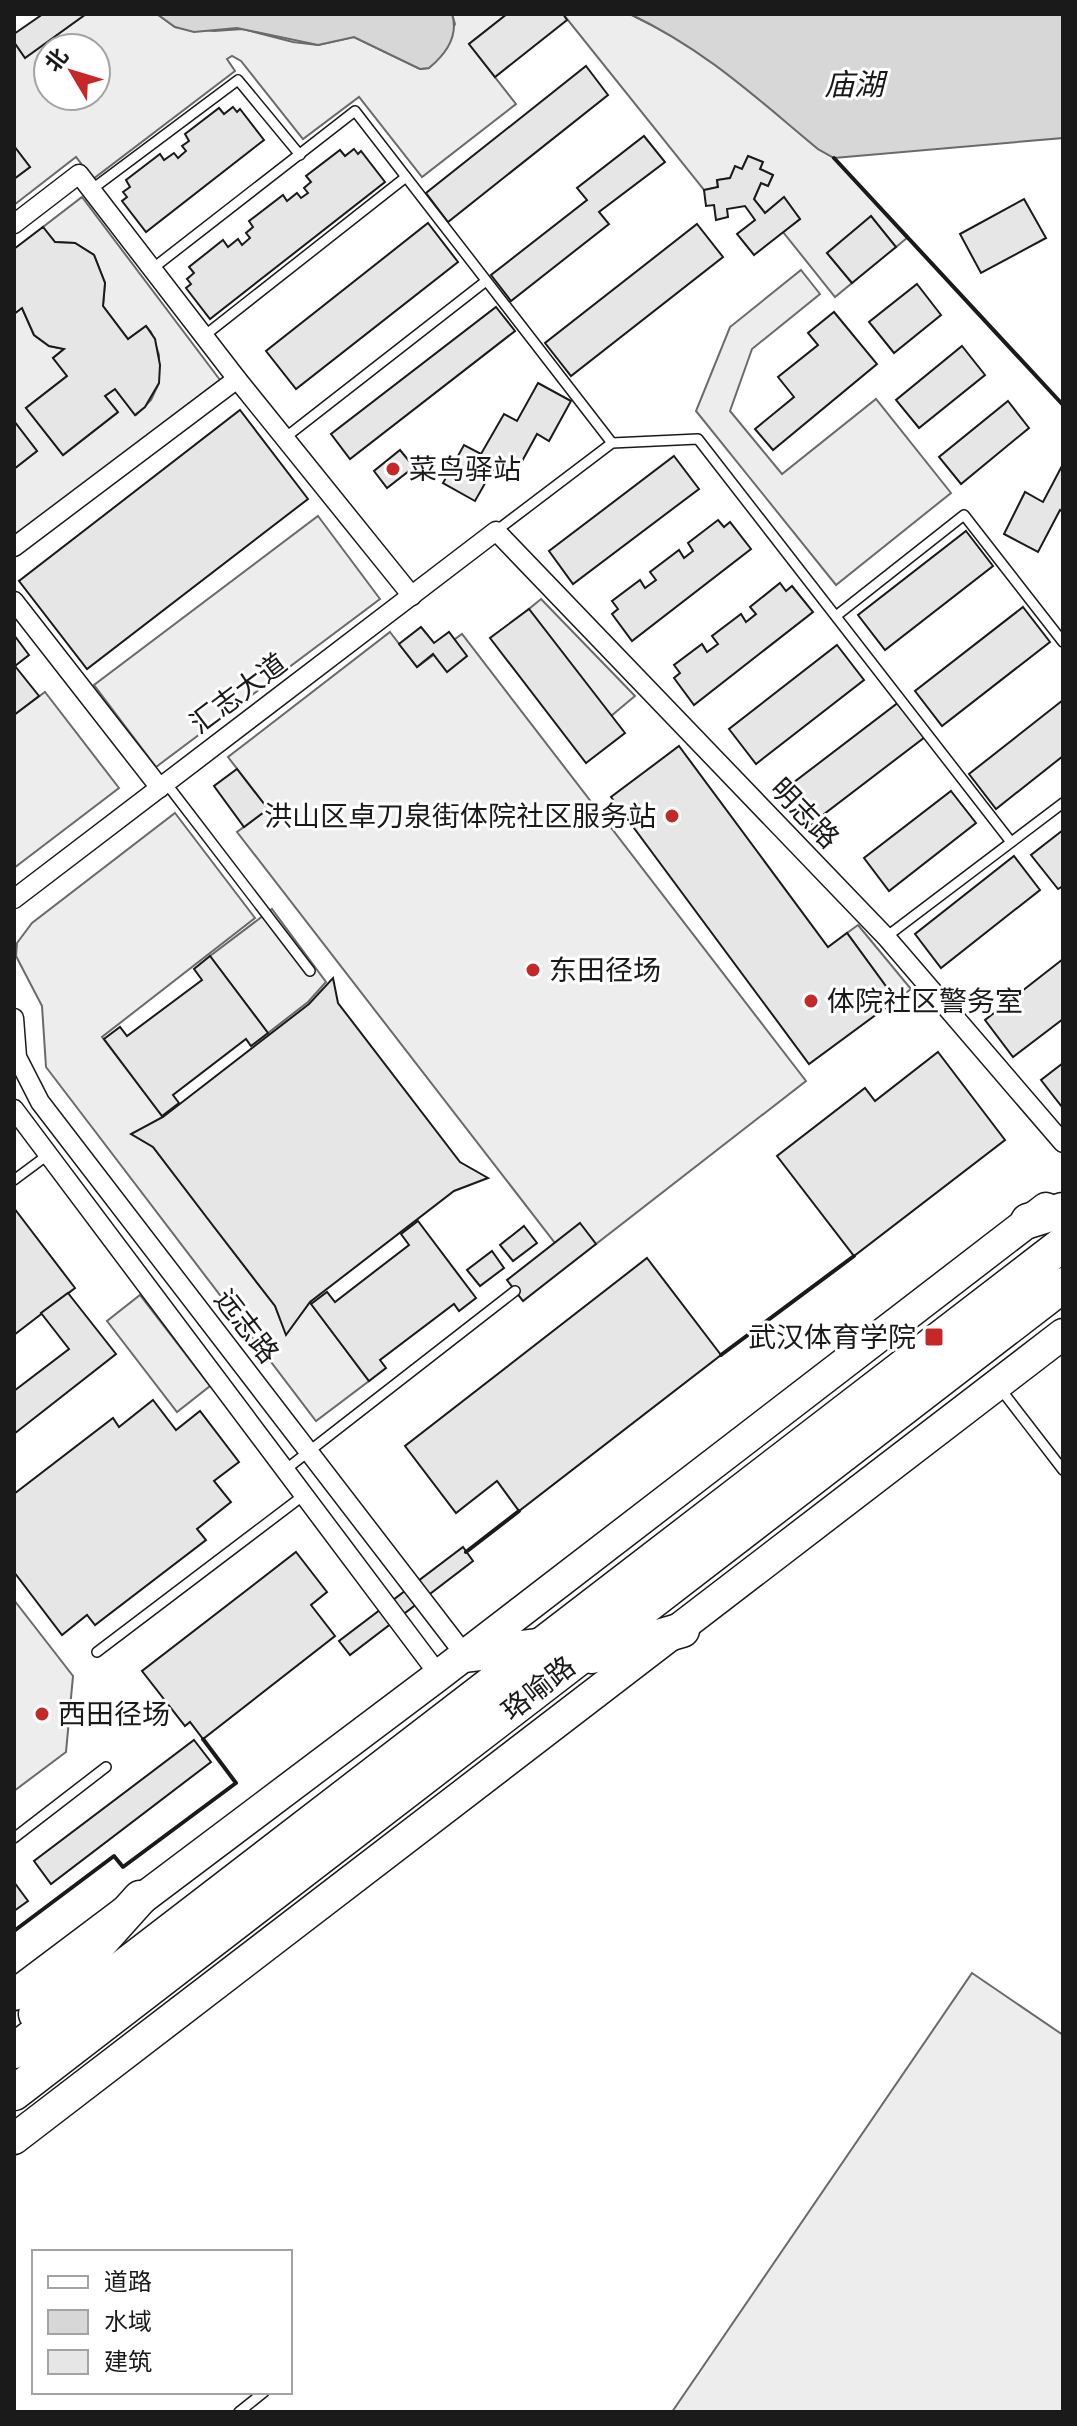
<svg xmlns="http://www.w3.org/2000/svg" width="1077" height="2426" font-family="'IBM Plex Sans','Noto Sans SC',sans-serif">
	<rect width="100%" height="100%" fill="#fff"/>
	<g fill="#ededed" stroke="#6a6a6a" stroke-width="2" fill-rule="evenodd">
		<path d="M86 14H157L175 27 214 31 243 29 293 42 318 45 354 37 420 69 429 68 455 24 452 14H507L469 44 516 104 422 177 359 97 303 139 241 61 232 56 227 59 235 71 93 179 76 157 14 205V179L30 167 14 146V42L25 57ZM48 48H96V96H48Z"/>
		<path d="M563 14H630L681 40 730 73 818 149 834 158 907 238 896 247 871 217 827 253 852 283 835 297 783 232 800 219 784 198 765 213 754 199 761 183 768 186 773 175 760 169 762 162 748 156 742 169 730 178 717 180 718 187 704 190Z"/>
		<path d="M82 197 220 380 14 537V469L37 451 14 421V314L22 308 34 335 49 346 64 349 53 358 67 376 26 408 63 455 117 413 105 396 115 389 136 415 151 400 159 383V355L151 332 146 326 128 339 103 306 105 283 94 255 75 243 55 242 43 227Z"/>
		<path d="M801 270 820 294 752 349 730 411 782 474 876 399 951 493 836 585 696 411 730 327Z"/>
		<path d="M318 516 380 599 156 767 94 685Z"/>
		<path d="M541 599 635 696 611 716 529 609Z"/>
		<path d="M390 632 417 667 462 634 806 1081 596 1244 580 1224 555 1243 237 832 268 809 228 757Z"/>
		<path d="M45 692 119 788 14 868V715Z"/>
		<path d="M175 813 255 918 102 1037 163 1117 132 1134 153 1147 211 1223 275 1306 286 1334 310 1302 369 1381 316 1421 46 1067 42 1006 16 956 17 943 32 923Z"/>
		<path d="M272 909 326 982 308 1002 268 1033 210 956Z"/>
		<path d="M858 925 911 989 896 1000 847 933Z"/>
		<path d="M140 1295 210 1386 177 1412 107 1321Z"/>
		<path d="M14 1600 73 1676 66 1752 14 1791Z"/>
		<path d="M972 1973 1063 2035V2412H672Z"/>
	</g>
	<g fill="#d7d7d7" stroke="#6a6a6a" stroke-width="2">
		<path d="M157 14H452C459 36 446 54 429 68L420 69 354 37 318 45 237 28 194 32 175 27Z"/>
		<path d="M630 14H1063V138L834 158 818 149C754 96 707 51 630 14Z"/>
	</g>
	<g fill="#e6e6e6" stroke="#1a1a1a" stroke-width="2">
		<path d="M43 14H86L25 58 14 42V34Z"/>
		<path d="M507 14H563L567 20 495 77 469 44Z"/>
		<path d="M586 66 608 95 448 222 426 193Z"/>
		<path d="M233 107 237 112 240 109 264 140 146 232 122 201 127 197 123 192 130 187 126 180 160 154 164 160 174 153 178 158 186 151 182 146 189 141 185 134 219 108 224 114Z"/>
		<path d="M644 136 665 162 599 212 609 224 511 301 491 275 587 200 577 188Z"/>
		<path d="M14 146 30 167 14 179Z"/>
		<path d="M354 149 358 154 361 151 385 182 210 319 186 288 191 284 187 279 194 273 189 267 223 240 228 247 238 239 242 245 250 238 246 233 253 227 249 221 283 195 287 201 297 193 301 198 308 193 304 188 311 182 306 176 340 150 345 156Z"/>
		<path d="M748 156 763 162 760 169 773 175 768 186 761 183 754 199 765 213 784 197 800 219 754 255 737 234 755 220 745 206 727 209 728 217 716 220 714 205 706 206 704 190 718 187 717 180 730 178 735 166 742 169Z"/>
		<path d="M1024 199 1046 238 981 273 960 234Z"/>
		<path d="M871 216 896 247 852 283 827 253Z"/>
		<path d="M428 223 458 262 296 389 266 351Z"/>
		<path d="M697 224 723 257 571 376 545 343Z"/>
		<path d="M43 227 55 242 75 243 94 255 105 283 103 306 128 339 146 326 155 339 160 365 159 383 145 407 135 415 115 389 105 396 118 412 63 455 26 408 67 376 53 358 64 349 49 346 34 335 22 308 14 314V249Z"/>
		<path d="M917 284 941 315 894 353 869 322Z"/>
		<path d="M496 307 515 331 350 459 331 434Z"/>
		<path d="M834 312 877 364 773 450 755 429 794 397 778 377 818 345 808 333Z"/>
		<path d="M962 346 985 375 919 428 896 400Z"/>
		<path d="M538 383 571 401 549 441 537 434 515 474 496 464 475 501 443 483 464 445 481 454 504 414 517 421Z"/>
		<path d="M1008 401 1029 428 961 484 939 457Z"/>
		<path d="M240 410 308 499 87 669 19 581Z"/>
		<path d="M14 421 37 451 14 469Z"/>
		<path d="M400 450 414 467 387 488 374 471Z"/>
		<path d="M674 456 699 489 573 584 549 551Z"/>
		<path d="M1063 464V512L1060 510 1038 552 1004 534 1025 492 1043 502Z"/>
		<path d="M718 520 724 527 730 522 751 549 632 641 612 614 618 609 612 601 640 580 645 588 656 580 650 572 679 550 684 558 693 551 688 543Z"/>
		<path d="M966 531 993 566 885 650 858 615Z"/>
		<path d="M780 583 786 591 792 586 813 612 694 705 674 678 680 673 674 665 702 644 707 652 718 644 712 636 741 614 746 622 756 614 750 607Z"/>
		<path d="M1023 607 1050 642 942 726 915 691Z"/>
		<path d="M529 609 625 733 586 763 490 638Z"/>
		<path d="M421 627 434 643 449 632 467 656 447 672 433 654 417 667 399 644Z"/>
		<path d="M14 635 29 655 15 666 39 696 14 715Z"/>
		<path d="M837 645 864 680 756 764 729 729Z"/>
		<path d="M1063 700V756L996 809 969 774Z"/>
		<path d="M899 702 925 737 811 824 785 789Z"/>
		<path d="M679 746 828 947 847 933 896 1000 809 1064 611 797Z"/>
		<path d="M237 769 268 809 244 827 214 786Z"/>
		<path d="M951 791 976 823 889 891 864 858Z"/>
		<path d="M1063 830V886L1058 889 1031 855Z"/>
		<path d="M1014 856 1040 890 941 968 915 934Z"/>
		<path d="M210 956 268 1033 251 1046 246 1039 173 1095 179 1103 162 1116 104 1039 120 1027 127 1036 202 980 194 969Z"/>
		<path d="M1063 959V1019L1013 1057 985 1020Z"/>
		<path d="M333 978 338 1003 460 1162 488 1178 454 1191 310 1302 286 1335 275 1306 211 1223 153 1147 131 1134 163 1117 309 1004Z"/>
		<path d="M938 1052 1005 1140 854 1256 777 1156 865 1088 875 1101Z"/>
		<path d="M1063 1063V1106L1062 1107 1041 1080Z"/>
		<path d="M14 1208 75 1288 14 1335Z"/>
		<path d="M418 1221 476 1298 459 1311 454 1304 380 1360 386 1368 369 1381 311 1304 327 1292 335 1302 409 1245 401 1234Z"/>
		<path d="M580 1223 596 1244 523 1301 507 1280Z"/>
		<path d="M524 1226 537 1243 513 1261 500 1245Z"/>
		<path d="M492 1251 504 1268 480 1286 467 1270Z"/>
		<path d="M647 1258 721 1355 519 1511 497 1481 456 1513 405 1446Z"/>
		<path d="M68 1293 116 1354 14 1434V1391L69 1349 41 1313Z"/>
		<path d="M153 1400 176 1430 200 1411 239 1462 214 1481 231 1502 197 1529 206 1540 95 1625 87 1615 62 1635 14 1572V1494L113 1418 119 1427Z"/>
		<path d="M463 1547 473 1561 350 1655 339 1641Z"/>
		<path d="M296 1552 327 1592 311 1605 335 1636 203 1739 190 1722 185 1726 142 1671Z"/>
		<path d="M194 1740 211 1762 51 1884 34 1861Z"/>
		<path d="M14 1882 28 1901 14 1911Z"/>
	</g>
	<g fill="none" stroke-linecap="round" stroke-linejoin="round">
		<defs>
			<g id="lane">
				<path d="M91 190 238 80 300 155"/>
				<path d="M152 269 355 111 612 443"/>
				<path d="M204 336 406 177"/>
				<path d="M286 437 486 281"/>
				<path d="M496 531 612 443 698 439 1011 842"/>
				<path d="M836 616 964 515 1063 642"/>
				<path d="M166 783 310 971"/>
				<path d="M886 937 1063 803"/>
				<path d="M14 1180 49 1154"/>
				<path d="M999 1387 1063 1470"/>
				<path d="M285 1470 515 1291"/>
				<path d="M97 1652 304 1495"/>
				<path d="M14 1838 106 1767"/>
				<path d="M239 2412 264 2392"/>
			</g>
			<g id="street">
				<path d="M14 224 79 174 237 379 412 596"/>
				<path d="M14 547 237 379"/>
				<path d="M14 601 160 788"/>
				<path d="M14 899 496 531 886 937 1063 1143"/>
				<path d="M14 1018 17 1057 40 1102 465 1655"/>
				<path d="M14 1109 439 1675"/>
			</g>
			<g id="primary">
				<path d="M14 1995 439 1675 1046 1208"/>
				<path d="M14 2139 1063 1334"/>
			</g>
			<g id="highway">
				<path d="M1028 1221 1063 1210"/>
				<path d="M465 1655 537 1646"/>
				<path d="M592 1656 682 1630"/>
				<path d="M36 2014 140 1898"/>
				<path d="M14 2051 1063 1244"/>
				<path d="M14 2093 1063 1285"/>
			</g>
		</defs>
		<use href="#lane" stroke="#1a1a1a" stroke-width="12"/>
		<use href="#street" stroke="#1a1a1a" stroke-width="21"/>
		<use href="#primary" stroke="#1a1a1a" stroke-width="33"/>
		<use href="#highway" stroke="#1a1a1a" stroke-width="37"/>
		<use href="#lane" stroke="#fff" stroke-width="9"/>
		<use href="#street" stroke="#fff" stroke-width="18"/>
		<use href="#primary" stroke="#fff" stroke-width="30"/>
		<use href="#highway" stroke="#fff" stroke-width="34"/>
		<g stroke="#1a1a1a" stroke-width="4">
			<path d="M834 158 1063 405"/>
			<path d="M721 1355 854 1256"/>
			<path d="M466 1552 519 1511"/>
			<path d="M14 1931 114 1856 123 1867 236 1783 203 1739"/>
		</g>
	</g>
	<g fill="#c62828" stroke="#fff" stroke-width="3">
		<circle cx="393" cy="469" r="8"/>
		<circle cx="672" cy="816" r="8"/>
		<circle cx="533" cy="970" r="8"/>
		<circle cx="811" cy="1001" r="8"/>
		<rect x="924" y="1327" width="20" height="20" rx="4"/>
		<circle cx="42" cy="1714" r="8"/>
	</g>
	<g text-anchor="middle" stroke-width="6" stroke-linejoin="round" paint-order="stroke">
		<g font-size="28" fill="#1a1a1a" stroke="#fff" text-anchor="start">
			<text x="409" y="479">菜鸟驿站</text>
			<text x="656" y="826" text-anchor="end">洪山区卓刀泉街体院社区服务站</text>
			<text x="549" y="980">东田径场</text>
			<text x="827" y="1011">体院社区警务室</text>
			<text x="916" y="1347" text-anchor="end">武汉体育学院</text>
			<text x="58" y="1724">西田径场</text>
		</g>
		<g font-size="28" fill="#1a1a1a" stroke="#fff">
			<text transform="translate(238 693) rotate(-37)" y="10">汇志大道</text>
			<text transform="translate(805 813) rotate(46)" y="10">明志路</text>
			<text transform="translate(247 1326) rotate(52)" y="10">远志路</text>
			<text transform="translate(538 1688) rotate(-38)" y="10">珞喻路</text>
		</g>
		<g font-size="30" font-style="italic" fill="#1a1a1a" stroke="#fff">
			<text x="854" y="95">庙湖</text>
		</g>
	</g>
	<rect width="1077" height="2426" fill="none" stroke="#1a1a1a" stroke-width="32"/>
	<rect x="32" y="2250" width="260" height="144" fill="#ffffff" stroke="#a3a3a3" stroke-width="2"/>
	<rect x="48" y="2276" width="40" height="12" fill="#ffffff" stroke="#a3a3a3" stroke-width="2"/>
	<text x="104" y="2290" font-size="24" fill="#1a1a1a">道路</text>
	<rect x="48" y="2310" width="40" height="24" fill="#d7d7d7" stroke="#a3a3a3" stroke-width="2"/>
	<text x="104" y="2330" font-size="24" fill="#1a1a1a">水域</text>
	<rect x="48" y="2350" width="40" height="24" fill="#e6e6e6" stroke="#a3a3a3" stroke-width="2"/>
	<text x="104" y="2370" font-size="24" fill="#1a1a1a">建筑</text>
	<g transform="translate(72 72) rotate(308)"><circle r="38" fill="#ffffff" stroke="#a3a3a3" stroke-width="2"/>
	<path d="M0-6L14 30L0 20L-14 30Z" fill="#c62828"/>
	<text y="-12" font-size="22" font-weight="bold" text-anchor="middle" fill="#1a1a1a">北</text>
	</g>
</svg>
